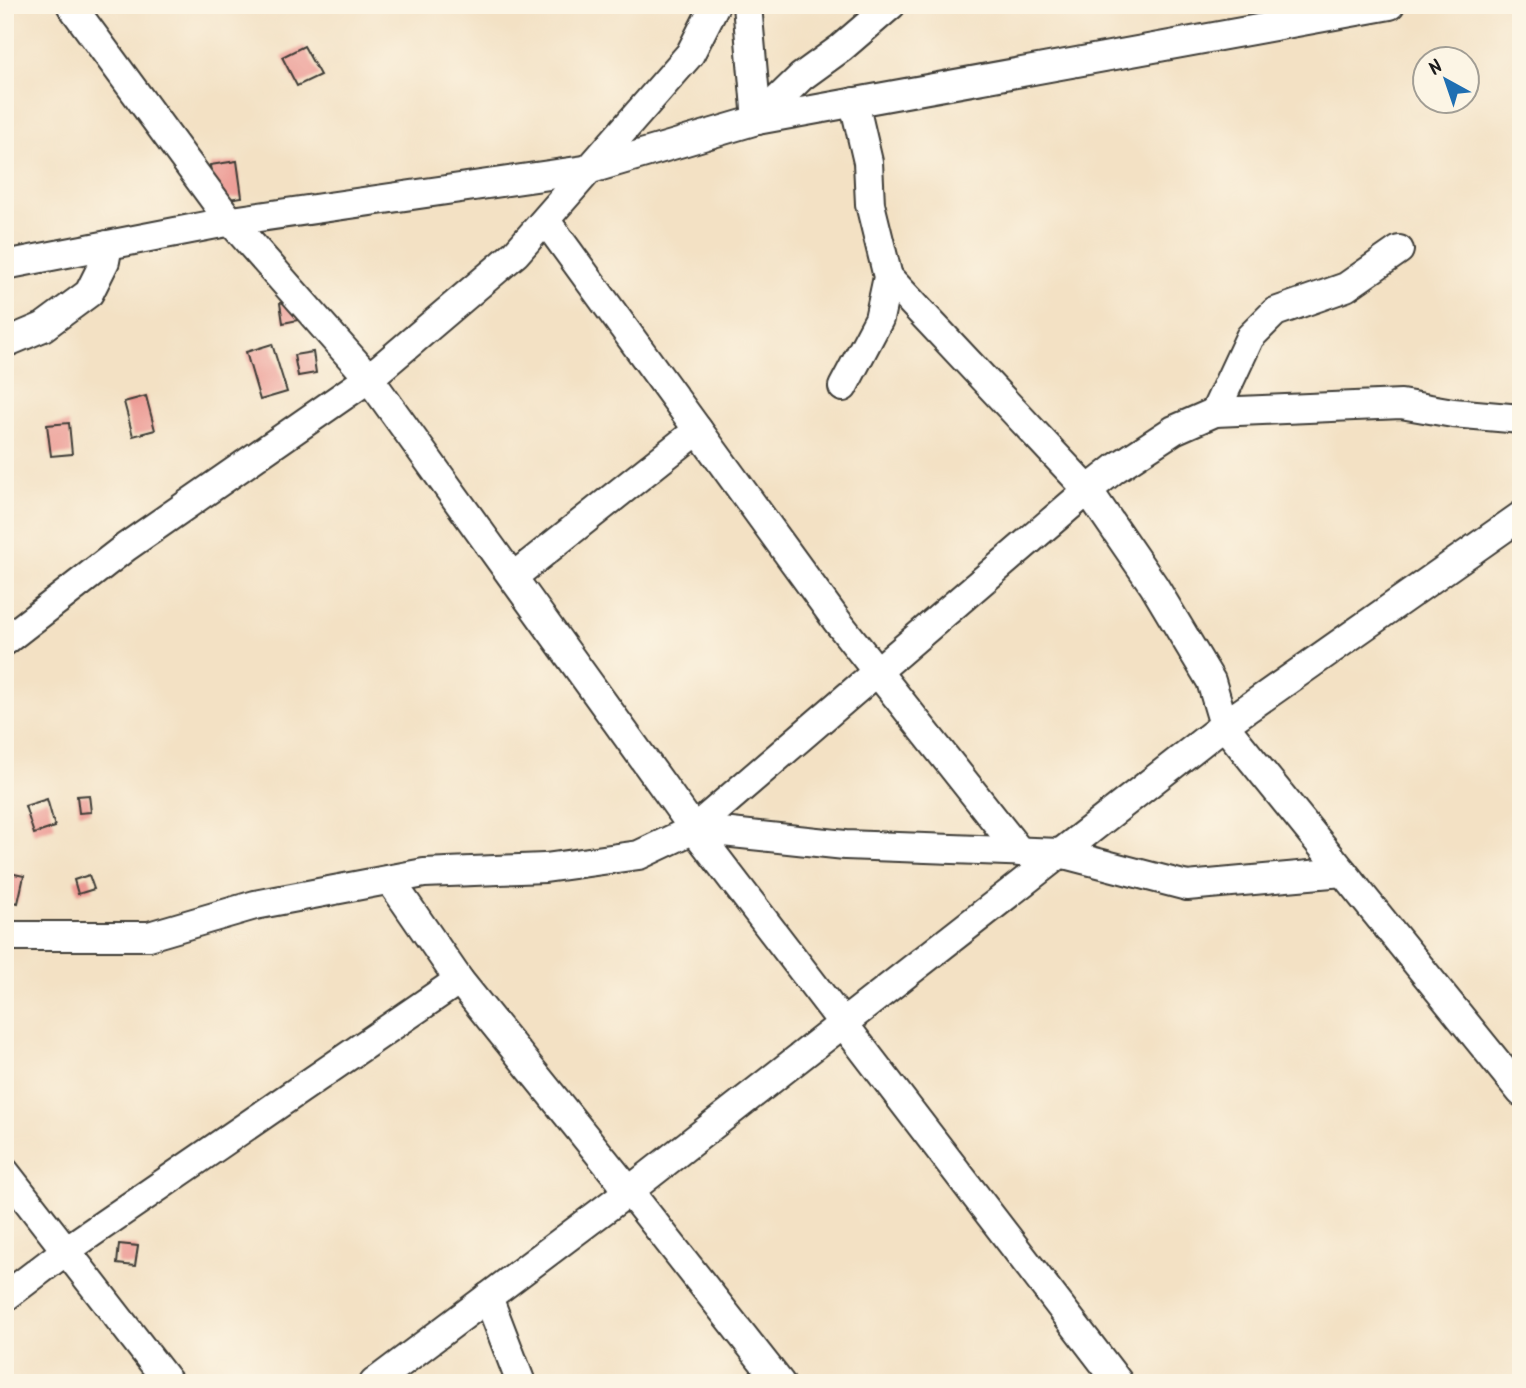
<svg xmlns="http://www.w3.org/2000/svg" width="1526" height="1388" font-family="Kalam,sans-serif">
	<rect width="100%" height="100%" fill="#fcf5e5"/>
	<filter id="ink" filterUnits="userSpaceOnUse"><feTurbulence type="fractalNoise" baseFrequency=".0143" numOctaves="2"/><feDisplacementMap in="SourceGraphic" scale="14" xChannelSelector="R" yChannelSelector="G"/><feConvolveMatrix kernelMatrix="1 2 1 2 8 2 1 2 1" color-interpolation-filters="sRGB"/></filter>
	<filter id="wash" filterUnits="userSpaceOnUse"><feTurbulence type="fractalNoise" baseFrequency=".00686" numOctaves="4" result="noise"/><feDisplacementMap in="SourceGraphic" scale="28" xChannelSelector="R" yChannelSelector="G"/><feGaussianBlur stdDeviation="1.57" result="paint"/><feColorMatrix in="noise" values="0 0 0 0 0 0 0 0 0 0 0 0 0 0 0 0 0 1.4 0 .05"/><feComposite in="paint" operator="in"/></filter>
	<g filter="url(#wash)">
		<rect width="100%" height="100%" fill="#f3e1c4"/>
		<g id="blocks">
			<g fill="#ec9993">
				<path d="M304 46 320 75 297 86 282 57Z"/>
				<path d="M237 161 242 197 215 201 210 165Z"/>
				<path d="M299 299 303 319 283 323 280 303Z"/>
				<path d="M272 344 287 392 260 400 246 352Z"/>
				<path d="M313 352 316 373 298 376 294 355Z"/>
				<path d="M146 396 155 430 133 436 124 402Z"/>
				<path d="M69 423 72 454 51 456 47 425Z"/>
				<path d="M89 795 91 812 79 813 77 796Z"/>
				<path d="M47 799 55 827 34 834 25 806Z"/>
				<path d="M5 872 24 876 18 903 5 900Z"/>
				<path d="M89 875 94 889 78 894 74 880Z"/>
				<path d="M119 1244 138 1246 135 1266 117 1264Z"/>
			</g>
		</g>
	</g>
	<g filter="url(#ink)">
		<use href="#blocks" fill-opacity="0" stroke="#3c3a35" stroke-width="2"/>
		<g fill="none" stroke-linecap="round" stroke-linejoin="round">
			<defs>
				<g id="minor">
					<path d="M71 5 227 217 369 378 694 829 1119 1383"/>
					<path d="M747 5 757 120"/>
					<path d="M757 120 801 77 841 48 891 5"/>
					<path d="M546 221 837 621 1020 852"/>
					<path d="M5 265 232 221 591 169 757 120 1390 5"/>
					<path d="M888 277 1088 490 1116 468 1174 430 1215 412 1401 404 1453 413 1521 419"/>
					<path d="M5 343 43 327 89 293 105 261 108 245"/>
					<path d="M843 387 879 319 888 277 870 204 868 162 854 102"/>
					<path d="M1215 412 1250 337 1275 312 1346 287 1399 250"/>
					<path d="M513 577 698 430"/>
					<path d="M5 641 126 547 369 378 516 253 690 54 715 5"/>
					<path d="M694 829 1088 490 1154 586 1211 681 1224 725 1521 1092"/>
					<path d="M390 880 459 980 629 1191 780 1383"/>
					<path d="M5 936H149L255 905 424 873 545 868 639 855 694 829 845 845 1060 853 1187 886 1343 872"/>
					<path d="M5 1172 169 1383"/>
					<path d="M5 1297 68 1249 459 980"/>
					<path d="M488 1297 521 1383"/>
					<path d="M374 1383 629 1191 1224 725 1521 516"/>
				</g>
			</defs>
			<use href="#minor" stroke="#3c3a35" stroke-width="32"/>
			<use href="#minor" stroke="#fff" stroke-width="28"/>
		</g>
	</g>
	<rect width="1526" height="1388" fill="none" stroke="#fcf5e5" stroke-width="28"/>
	<g transform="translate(1446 80) rotate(320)"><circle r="33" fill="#fcf5e5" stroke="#a29e95" stroke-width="2"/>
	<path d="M0-5L12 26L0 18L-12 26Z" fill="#1f6fb2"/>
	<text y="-10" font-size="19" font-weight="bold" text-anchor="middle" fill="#1c1c1c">N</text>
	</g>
</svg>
